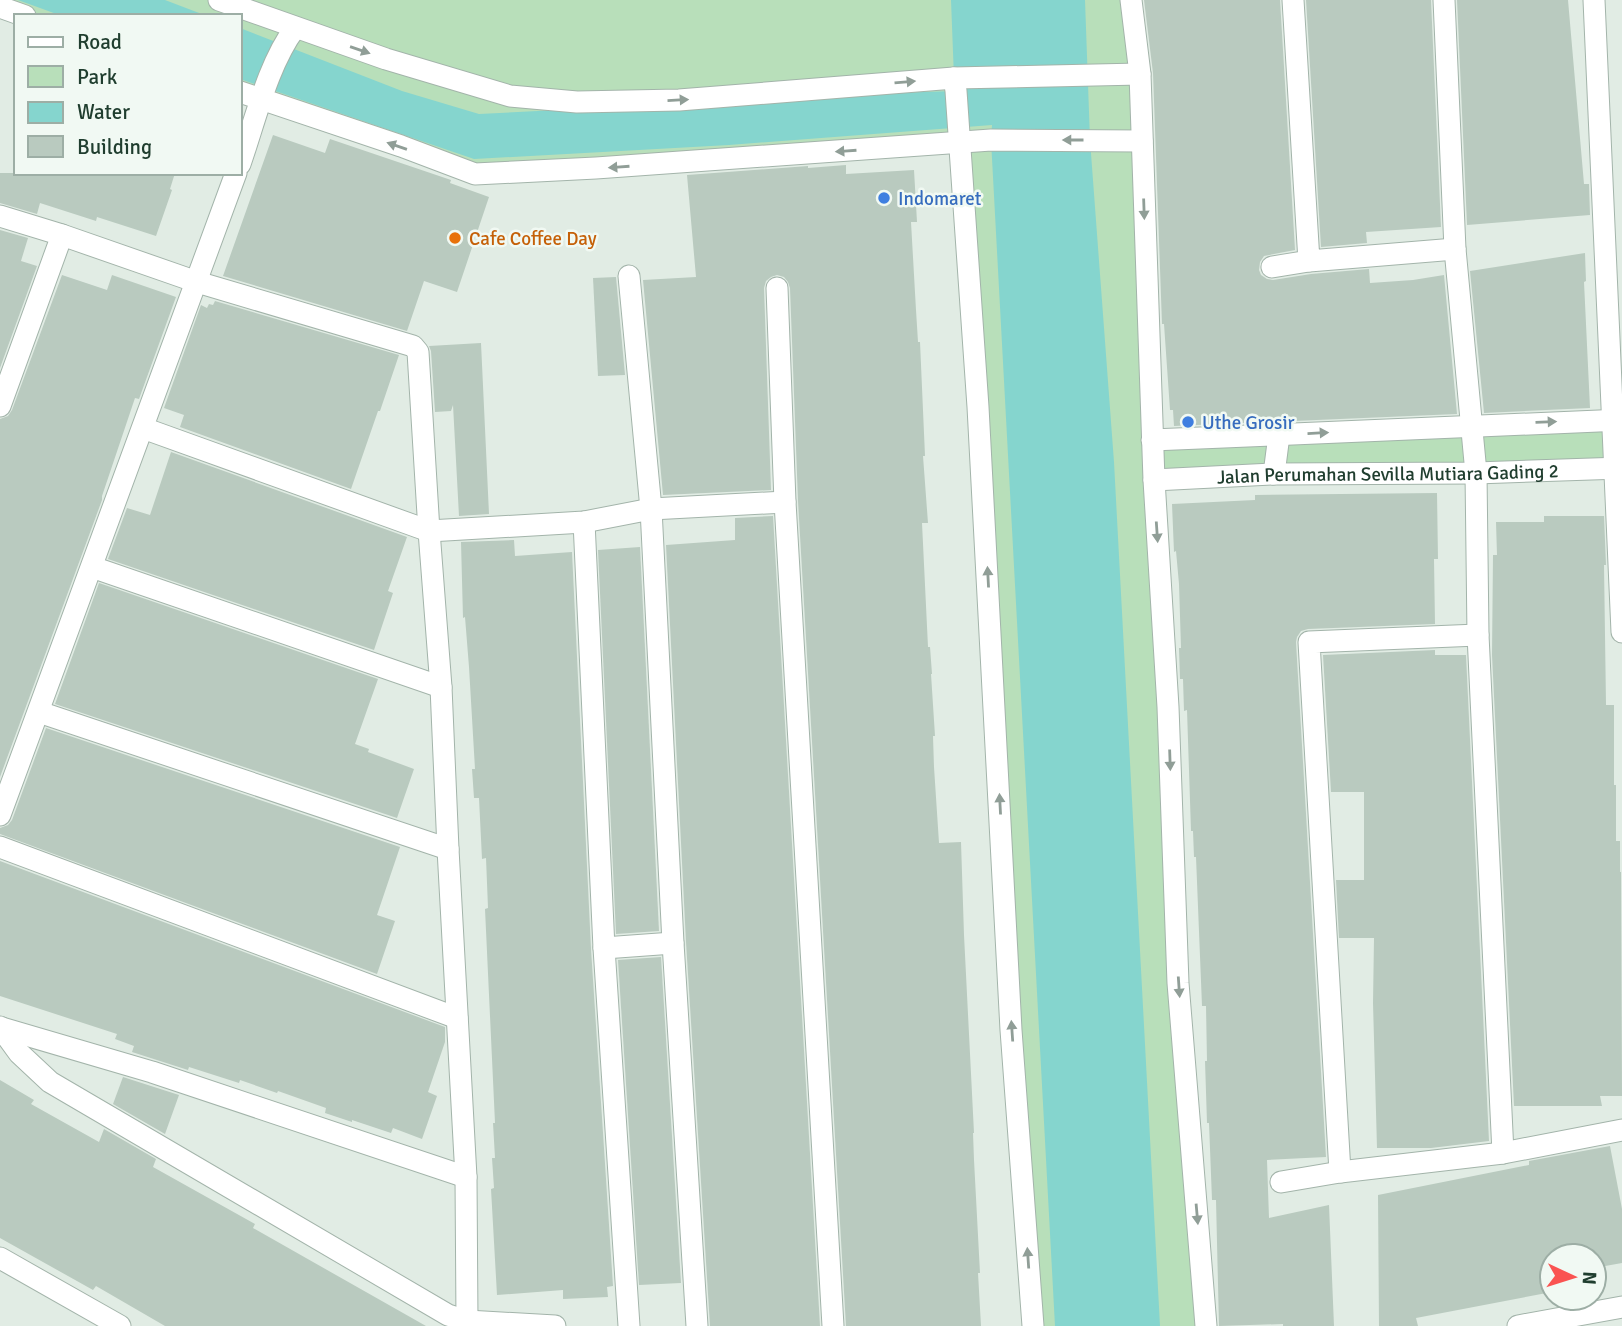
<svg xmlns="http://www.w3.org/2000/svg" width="1622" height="1326" font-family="Signika,sans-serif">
	<rect width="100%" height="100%" fill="#e1ece4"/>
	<path fill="#b8dfba" d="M0 0H1134L1152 440 1622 420V468L1154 481 1206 1326H1033L960 143 475 174 240 92V16H25Z"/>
	<g fill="#85d5ce">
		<path d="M18 0H165L207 16H62Z"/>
		<path d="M951 0H1085L1090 140 1114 462 1160 1326H1055L991 140 992 125 729 145 474 159 240 79V28L402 91 479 114 891 93 956 91 954 78Z"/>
	</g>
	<g fill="#b9cabf">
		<path d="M1144 0H1280L1295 250 1264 256 1260 262 1259 270 1261 275 1267 279 1273 280 1311 274 1369 269 1370 283 1413 280 1444 275 1457 414 1174 426 1173 410H1170L1164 324H1162L1153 73Z"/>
		<path d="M1306 0H1431L1441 227 1366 232 1367 243 1321 247Z"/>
		<path d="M1457 0H1568L1584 184H1589L1590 215 1467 225Z"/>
		<path d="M273 135 325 153 330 139 451 180 450 183 489 197 457 292 424 281 407 331 223 276Z"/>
		<path d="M846 165V174L914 170 917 222H911L916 310 918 342H920L925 456H923L928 523H922L928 647H930L932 674H931L935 736H933L934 767 939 843 961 842 964 935 974 1133H973L974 1160 980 1273H978L981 1326H846L798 501 790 288 788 282 784 277 777 275 771 277 766 281 764 288 771 490 663 495 643 280 696 277 687 175 808 166V168Z"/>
		<path d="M0 173H175L170 189 172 190 156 236 97 217 96 221 40 203 37 214 0 203Z"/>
		<path d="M0 230 28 238 21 261 37 266 0 368Z"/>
		<path d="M1585 253 1586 281 1584 282 1590 408 1484 413 1470 271Z"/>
		<path d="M62 275 107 290 112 275 176 297 139 399 135 398 102 496V500L0 777V419L8 416 12 410Z"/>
		<path d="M616 277 625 375 598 376 593 278Z"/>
		<path d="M215 301 399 355 380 411H378L351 489 180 427 184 415 164 408 201 305 207 308 209 304 213 305Z"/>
		<path d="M481 343 489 514 459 516 453 405 451 411 435 412 431 351 429 346Z"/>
		<path d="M171 452 407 537 388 591 393 593 374 650 108 559 127 508 150 515Z"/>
		<path d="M1437 493 1438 559H1434L1435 624 1308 629 1301 631 1297 637 1296 642 1326 1157 1267 1160 1269 1218 1329 1205 1334 1326H1283V1324L1219 1326 1216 1200H1212L1209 1123H1207L1205 1061H1207L1206 1006H1202L1196 857H1194L1193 831H1191L1187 710 1184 711 1183 679H1180L1179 648H1181L1179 584 1176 551 1174 552 1172 504 1255 500V495Z"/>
		<path d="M773 516 820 1326H710L686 942 666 545 735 540V518Z"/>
		<path d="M1544 516H1604L1606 565H1604L1606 705H1614V785H1616V841H1620V872H1621L1622 1096H1600L1602 1106H1514L1492 655 1493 555H1497L1496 522H1544Z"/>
		<path d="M514 540 515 556 572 552 591 949 613 1286 607 1287 608 1297 563 1299V1290L497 1295 491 1189 494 1188 492 1158H495L493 1123H495L485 909 488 908 486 858 482 859 479 798H474L472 769H475L469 667 465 617 463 618 461 542Z"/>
		<path d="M640 547 659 931 616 934 598 550Z"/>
		<path d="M99 583 378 679 355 744 369 749 368 752 414 769 397 818 55 704Z"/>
		<path d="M1435 650V655H1466L1489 1141 1431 1148H1377L1373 1003 1374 938H1339L1336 880H1364V792H1331L1323 655Z"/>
		<path d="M46 728 400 847 377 915 395 921 377 974 0 834V828L8 825 12 820Z"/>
		<path d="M0 861 445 1027V1042L428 1092 437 1096 422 1139 393 1128 391 1133 352 1120V1122L325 1113 326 1108 278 1091 277 1093 240 1080 239 1083 189 1067 188 1070 132 1052 134 1046 115 1039 117 1034 0 996Z"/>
		<path d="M661 957 681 1283 639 1285 618 960Z"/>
		<path d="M123 1077 179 1095 165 1134 113 1104Z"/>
		<path d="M0 1080 34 1100 31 1104 99 1142 104 1129 156 1159 153 1167 255 1224 253 1228 426 1326H165L96 1286 93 1290 0 1238Z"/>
		<path d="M1610 1146 1622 1209V1263L1594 1268V1256H1552V1292L1416 1318 1418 1326H1379L1378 1195 1529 1165V1161Z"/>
	</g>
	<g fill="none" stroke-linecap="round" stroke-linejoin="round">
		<defs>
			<g id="minor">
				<path d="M219 0 386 59 510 96 577 102 679 100 954 78 1140 74"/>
				<path d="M1131 0 1140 74 1154 480 1168 707 1178 983 1206 1326"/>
				<path d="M1293 0 1309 261 1455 249"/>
				<path d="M1444 0 1455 249 1476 473 1478 635 1503 1153"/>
				<path d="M1594 0 1622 632"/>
				<path d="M0 7 25 16"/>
				<path d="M954 78 956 91 978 407 1011 1030 1033 1326"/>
				<path d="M240 92 401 146 475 174 596 168 991 140 1142 141"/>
				<path d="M240 164C255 121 268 64 295 28"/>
				<path d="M0 216 62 235 197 282 413 346 418 352 429 531 441 687 448 849 466 1177 467 1321 464 1326"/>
				<path d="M1272 267 1309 261"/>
				<path d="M629 276 651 509 673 943 697 1326"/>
				<path d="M777 288 785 502 833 1326"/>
				<path d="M0 406 62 235"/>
				<path d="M143 428 429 531 584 522 651 509 785 502"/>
				<path d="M1152 440 1622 420"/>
				<path d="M1274 474 1279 435"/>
				<path id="s1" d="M1154 480 1274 474 1476 473 1622 468"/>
				<path d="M584 522 604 948 629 1326"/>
				<path d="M92 567 441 687"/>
				<path d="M39 712 448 849"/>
				<path d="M0 815 236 173"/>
				<path d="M0 847 457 1018"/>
				<path d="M604 948 673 943"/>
				<path d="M0 1027 19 1053 50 1082 448 1315 467 1321 555 1326"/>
				<path d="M2 1028 152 1072 466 1177"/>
				<path d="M1340 1172 1309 642 1478 635"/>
				<path d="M1281 1182 1340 1172 1503 1153 1622 1130"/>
				<path d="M0 1258 120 1326"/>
				<path d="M1518 1326 1622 1307"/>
			</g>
		</defs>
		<use href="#minor" stroke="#a3b4aa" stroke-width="23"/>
		<use href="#minor" stroke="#fff" stroke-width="21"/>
	</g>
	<defs><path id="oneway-solid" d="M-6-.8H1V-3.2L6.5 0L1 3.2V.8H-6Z" transform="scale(1.75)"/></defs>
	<g fill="#909e97">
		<use href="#oneway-solid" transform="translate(360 50) rotate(19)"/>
		<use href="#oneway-solid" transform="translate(905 82) rotate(-5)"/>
		<use href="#oneway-solid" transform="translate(678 100) rotate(-3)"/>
		<use href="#oneway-solid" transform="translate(1073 140) rotate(180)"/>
		<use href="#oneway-solid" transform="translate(397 146) rotate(-161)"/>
		<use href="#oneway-solid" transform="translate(846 151) rotate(176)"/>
		<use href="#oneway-solid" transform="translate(619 167) rotate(176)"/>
		<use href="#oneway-solid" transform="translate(1144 209) rotate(88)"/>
		<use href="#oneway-solid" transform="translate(1546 422) rotate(-2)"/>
		<use href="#oneway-solid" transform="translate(1318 433) rotate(-3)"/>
		<use href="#oneway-solid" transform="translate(1157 532) rotate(86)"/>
		<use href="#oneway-solid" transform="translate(988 577) rotate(-93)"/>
		<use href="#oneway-solid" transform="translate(1170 760) rotate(88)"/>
		<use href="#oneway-solid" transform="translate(1000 804) rotate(-93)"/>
		<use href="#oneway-solid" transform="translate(1179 987) rotate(86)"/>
		<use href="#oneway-solid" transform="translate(1012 1031) rotate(-94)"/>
		<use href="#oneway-solid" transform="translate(1197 1214) rotate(85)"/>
		<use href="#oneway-solid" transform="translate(1028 1258) rotate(-94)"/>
	</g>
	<g fill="#3f7fe0" stroke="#f1f9f3" stroke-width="2.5">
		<circle cx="884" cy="198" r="7"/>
		<circle cx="1188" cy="422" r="7"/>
	</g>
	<circle fill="#e8710a" stroke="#f1f9f3" stroke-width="2.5" cx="455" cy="238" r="7"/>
	<g text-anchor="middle" stroke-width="5" stroke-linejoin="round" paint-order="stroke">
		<g font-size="19" fill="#366cbe" stroke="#f1f9f3" text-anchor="start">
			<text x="898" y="205">Indomaret</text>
			<text x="1202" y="429">Uthe Grosir</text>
		</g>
		<g font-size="19" fill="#c56008" stroke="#f1f9f3" text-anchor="start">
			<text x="469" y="245">Cafe Coffee Day</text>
		</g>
		<g font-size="19" fill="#203e2f" stroke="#f1f9f3">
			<text dy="7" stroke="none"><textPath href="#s1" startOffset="234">Jalan Perumahan Sevilla Mutiara Gading 2</textPath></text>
		</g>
	</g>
	<rect x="14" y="14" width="228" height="161" fill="#f1f9f3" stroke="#9daea5" stroke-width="2"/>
	<rect x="28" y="37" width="35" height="10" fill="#ffffff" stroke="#9daea5" stroke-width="2"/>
	<text x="77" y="49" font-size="21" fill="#203e2f">Road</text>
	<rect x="28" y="66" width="35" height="21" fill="#b8dfba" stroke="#9daea5" stroke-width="2"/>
	<text x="77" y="84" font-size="21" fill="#203e2f">Park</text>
	<rect x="28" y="102" width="35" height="21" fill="#85d5ce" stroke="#9daea5" stroke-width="2"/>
	<text x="77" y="119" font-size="21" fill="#203e2f">Water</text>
	<rect x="28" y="136" width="35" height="21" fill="#b9cabf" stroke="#9daea5" stroke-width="2"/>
	<text x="77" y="154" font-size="21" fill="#203e2f">Building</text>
	<g transform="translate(1573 1277) rotate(94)"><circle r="33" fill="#f1f9f3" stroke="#9daea5" stroke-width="2"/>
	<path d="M0-5L12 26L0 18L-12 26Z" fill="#fa5351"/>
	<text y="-10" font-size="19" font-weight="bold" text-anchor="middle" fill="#203e2f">N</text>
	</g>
</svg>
